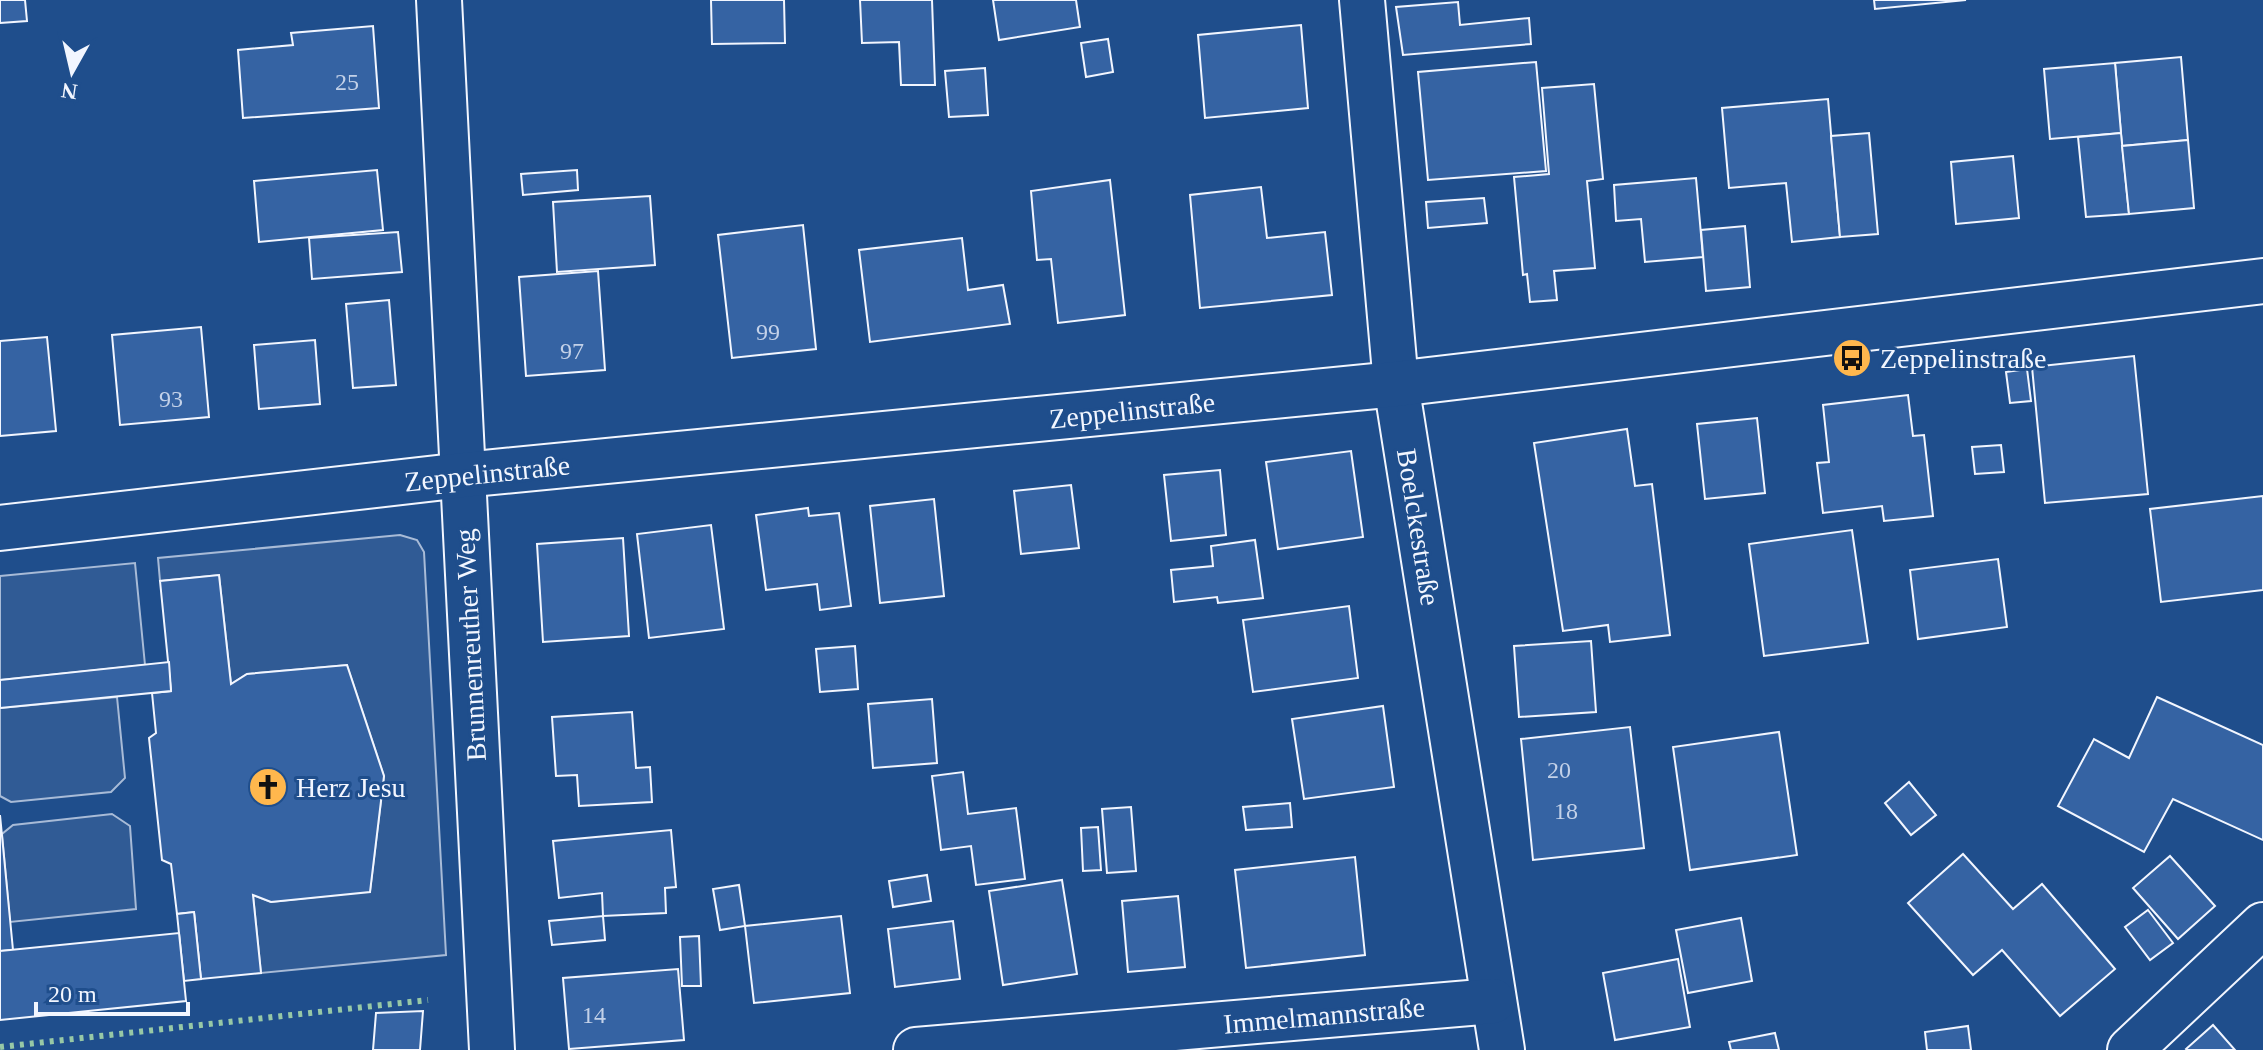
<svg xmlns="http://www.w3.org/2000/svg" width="2263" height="1050" font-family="Georgia,serif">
	<rect width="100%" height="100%" fill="#1f4e8c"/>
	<g fill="#305b95" stroke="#a8bbd7" stroke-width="2">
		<path d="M400 535 417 540 424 552 446 955 261 973 253 895 271 902 370 891 384 776 347 665 247 674 231 684 219 575 160 581 158 558Z"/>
		<path d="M135 563 145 665 0 680V576Z"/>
		<path d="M117 697 125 778 111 792 11 802 0 796V708Z"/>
		<path d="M112 814 130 826 136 909 10 922 2 834 13 825Z"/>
	</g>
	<g fill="#3563a3" stroke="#f2f6ff" stroke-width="2">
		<path d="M0 0H25L27 21 0 23Z"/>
		<path d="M711 0H784L785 43 712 44Z"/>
		<path d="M860 0H932L935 85H901L899 42 862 43Z"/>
		<path d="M993 0H1076L1080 27 999 40Z"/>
		<path d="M1874 0H1966L1875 9Z"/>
		<path d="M1458 2 1460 25 1529 18 1531 44 1403 55 1396 7Z"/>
		<path d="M1301 25 1308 108 1205 118 1198 35Z"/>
		<path d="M373 26 379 108 243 118 238 50 293 45 291 33Z"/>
		<path d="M1108 39 1113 72 1086 77 1081 43Z"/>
		<path d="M2181 57 2188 140 2122 146 2115 63Z"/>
		<path d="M1536 62 1546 171 1428 180 1418 72Z"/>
		<path d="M2115 63 2121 133 2050 139 2044 69Z"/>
		<path d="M985 68 988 115 949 117 945 71Z"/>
		<path d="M1594 84 1603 179 1587 181 1595 268 1554 271 1557 300 1530 302 1527 274 1523 275 1514 177 1549 174 1542 88Z"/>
		<path d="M1828 99 1840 237 1792 242 1786 183 1729 188 1722 108Z"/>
		<path d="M1869 133 1878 234 1840 237 1831 136Z"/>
		<path d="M2121 133 2129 214 2086 217 2078 137Z"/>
		<path d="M2188 140 2194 208 2129 214 2122 146Z"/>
		<path d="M2013 156 2019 218 1956 224 1951 162Z"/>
		<path d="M377 170 383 230 259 242 254 181Z"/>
		<path d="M577 170 578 190 523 195 521 174Z"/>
		<path d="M1696 178 1703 257 1645 262 1641 219 1616 221 1614 185Z"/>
		<path d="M1110 180 1125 315 1058 323 1051 259 1037 260 1031 191Z"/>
		<path d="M1261 187 1267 238 1325 232 1332 295 1200 308 1190 195Z"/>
		<path d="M650 196 655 265 557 272 553 202Z"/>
		<path d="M1484 198 1487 223 1428 228 1426 202Z"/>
		<path d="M803 225 816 349 732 358 718 235Z"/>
		<path d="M1745 226 1750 287 1706 291 1701 230Z"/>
		<path d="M398 232 402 272 312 279 309 238Z"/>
		<path d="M962 238 968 290 1003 285 1010 324 870 342 859 250Z"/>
		<path d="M598 271 605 370 526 376 519 277Z"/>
		<path d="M389 300 396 385 353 388 346 304Z"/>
		<path d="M201 327 209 417 120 425 112 335Z"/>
		<path d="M47 337 56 431 0 436V341Z"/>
		<path d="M315 340 320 404 259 409 254 345Z"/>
		<path d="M2134 356 2148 494 2045 503 2032 367Z"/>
		<path d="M2027 369 2031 401 2010 403 2006 372Z"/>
		<path d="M1908 395 1913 436 1924 435 1933 516 1884 521 1882 506 1823 513 1817 463 1829 462 1823 405Z"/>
		<path d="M1757 418 1765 493 1705 499 1697 424Z"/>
		<path d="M1627 429 1635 486 1652 484 1670 635 1610 642 1608 625 1563 631 1534 443Z"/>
		<path d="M2001 445 2004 472 1975 474 1972 447Z"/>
		<path d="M1351 451 1363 537 1278 549 1266 462Z"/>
		<path d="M1220 470 1226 535 1171 541 1164 475Z"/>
		<path d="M1071 485 1079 548 1021 554 1014 491Z"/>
		<path d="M2263 496V590L2161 602 2150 509Z"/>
		<path d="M934 499 944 596 880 603 870 506Z"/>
		<path d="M808 508 809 516 839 513 851 606 820 610 817 584 766 590 756 515Z"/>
		<path d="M711 525 724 629 649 638 637 534Z"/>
		<path d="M1852 530 1868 643 1764 656 1749 544Z"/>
		<path d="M623 538 629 636 543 642 537 544Z"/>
		<path d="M1255 540 1263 598 1218 603 1217 597 1174 602 1171 570 1213 566 1211 546Z"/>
		<path d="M1998 559 2007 627 1918 639 1910 570Z"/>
		<path d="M219 575 231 684 247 674 347 665 384 776 370 892 271 902 253 895 261 973 201 979 194 912 177 914 171 864 162 860 149 738 156 733 152 693 171 691 160 581Z"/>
		<path d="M1349 606 1358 678 1253 692 1243 620Z"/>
		<path d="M1591 641 1596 712 1519 717 1514 646Z"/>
		<path d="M855 646 858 689 820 692 816 649Z"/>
		<path d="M169 662 171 691 0 708V680Z"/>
		<path d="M2157 697 2263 745V840L2173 799 2144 852 2058 806 2094 739 2129 758Z"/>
		<path d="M932 699 937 763 873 768 868 704Z"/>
		<path d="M1383 706 1394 787 1304 799 1292 719Z"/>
		<path d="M632 712 636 768 650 767 652 802 579 806 577 775 556 776 552 717Z"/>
		<path d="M1630 727 1644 848 1533 860 1521 739Z"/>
		<path d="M1779 732 1797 855 1690 870 1673 747Z"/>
		<path d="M963 772 968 814 1016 808 1025 879 976 885 971 846 941 850 932 776Z"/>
		<path d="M1909 782 1936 815 1911 835 1885 803Z"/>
		<path d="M1290 803 1292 827 1246 830 1243 807Z"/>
		<path d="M1131 807 1136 871 1107 873 1102 809Z"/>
		<path d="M0 815 13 950 0 951Z"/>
		<path d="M1098 827 1101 870 1083 871 1081 828Z"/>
		<path d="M671 830 676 887 665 888 666 913 603 916 602 893 559 898 553 841Z"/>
		<path d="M1963 854 2013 909 2042 884 2115 969 2060 1016 2002 950 1973 975 1908 903Z"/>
		<path d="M2170 856 2215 906 2178 939 2133 888Z"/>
		<path d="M1355 857 1365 955 1246 968 1235 870Z"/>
		<path d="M927 875 931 901 893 907 889 881Z"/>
		<path d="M1062 880 1077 974 1003 985 989 891Z"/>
		<path d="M739 885 745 926 720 930 713 889Z"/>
		<path d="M1178 896 1185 967 1128 972 1122 901Z"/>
		<path d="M2148 910 2173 943 2150 960 2125 927Z"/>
		<path d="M194 912 201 979 184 981 177 914Z"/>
		<path d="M603 916 605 940 552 945 549 921Z"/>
		<path d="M841 916 850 993 754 1003 745 926Z"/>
		<path d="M1741 918 1752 981 1688 993 1676 930Z"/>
		<path d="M953 921 960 979 895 987 888 929Z"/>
		<path d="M179 933 186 1001 0 1020V951Z"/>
		<path d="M699 936 701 986H682L680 937Z"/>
		<path d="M1678 959 1690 1027 1615 1040 1603 973Z"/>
		<path d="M678 969 684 1040 569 1049 563 978Z"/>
		<path d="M423 1011 420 1050H373L376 1013Z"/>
		<path d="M2213 1025 2235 1050H2187L2186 1049Z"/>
		<path d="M1968 1026 1971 1050H1927L1925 1032Z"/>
		<path d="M1775 1033 1779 1050H1731L1729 1042Z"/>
	</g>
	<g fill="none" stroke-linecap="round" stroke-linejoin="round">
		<defs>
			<g id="minor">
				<path d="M439 0 492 1050"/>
				<path d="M1362 0 1396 384 1502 1050"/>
				<path d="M0 528 463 475 1396 384 2263 281"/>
				<path d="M916 1050 1493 1001"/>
				<path d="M2130 1050 2263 925"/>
			</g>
		</defs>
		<use href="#minor" stroke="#f2f6ff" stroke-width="48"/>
		<use href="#minor" stroke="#1f4e8c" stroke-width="44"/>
		<path stroke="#97c8a6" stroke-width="6" stroke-dasharray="4 6" stroke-linecap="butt" d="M0 1047 428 1000"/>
	</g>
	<defs>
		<symbol id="bus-disc" viewBox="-11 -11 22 22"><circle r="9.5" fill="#ffb74d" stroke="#1f4e8c"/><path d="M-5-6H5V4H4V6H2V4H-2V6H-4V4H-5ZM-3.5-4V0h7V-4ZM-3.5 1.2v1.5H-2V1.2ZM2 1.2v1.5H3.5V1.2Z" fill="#111"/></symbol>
		<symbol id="church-disc" viewBox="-11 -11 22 22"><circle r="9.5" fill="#ffb74d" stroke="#1f4e8c"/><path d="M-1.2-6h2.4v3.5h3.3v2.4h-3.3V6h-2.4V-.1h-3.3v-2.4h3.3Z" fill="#111"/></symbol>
	</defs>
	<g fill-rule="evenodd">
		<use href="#bus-disc" x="1830" y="336" width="44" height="44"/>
		<use href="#church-disc" x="246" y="765" width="44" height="44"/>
	</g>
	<g text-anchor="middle" stroke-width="6" stroke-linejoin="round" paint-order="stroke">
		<g font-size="24" fill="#c3d1e8">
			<text x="347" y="90">25</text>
			<text x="768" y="340">99</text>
			<text x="572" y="359">97</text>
			<text x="171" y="407">93</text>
			<text x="1559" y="778">20</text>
			<text x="1566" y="819">18</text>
			<text x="594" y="1023">14</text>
		</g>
		<g font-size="28" fill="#f2f6ff" stroke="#1f4e8c" text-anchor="start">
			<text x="1880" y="368">Zeppelinstraße</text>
			<text x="296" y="797">Herz Jesu</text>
		</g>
		<g font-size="28" fill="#f2f6ff" stroke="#1f4e8c">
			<text transform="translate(1132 410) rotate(-6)" y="10">Zeppelinstraße</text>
			<text transform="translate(487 473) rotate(-6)" y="10">Zeppelinstraße</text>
			<text transform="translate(1419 527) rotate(81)" y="10">Boelckestraße</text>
			<text transform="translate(470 645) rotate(-93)" y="10">Brunnenreuther Weg</text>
			<text transform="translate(1324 1015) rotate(-5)" y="10">Immelmannstraße</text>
		</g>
	</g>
	<g transform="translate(72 72) rotate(188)" stroke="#1f4e8c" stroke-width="6" paint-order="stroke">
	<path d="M0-6L14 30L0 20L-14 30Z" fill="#f2f6ff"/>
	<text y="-12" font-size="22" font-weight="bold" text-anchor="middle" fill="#f2f6ff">N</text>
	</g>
	<path d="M36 1002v12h152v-12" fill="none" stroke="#f2f6ff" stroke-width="4"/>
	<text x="48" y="1002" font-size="24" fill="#f2f6ff" stroke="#1f4e8c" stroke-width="6" paint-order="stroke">20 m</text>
</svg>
